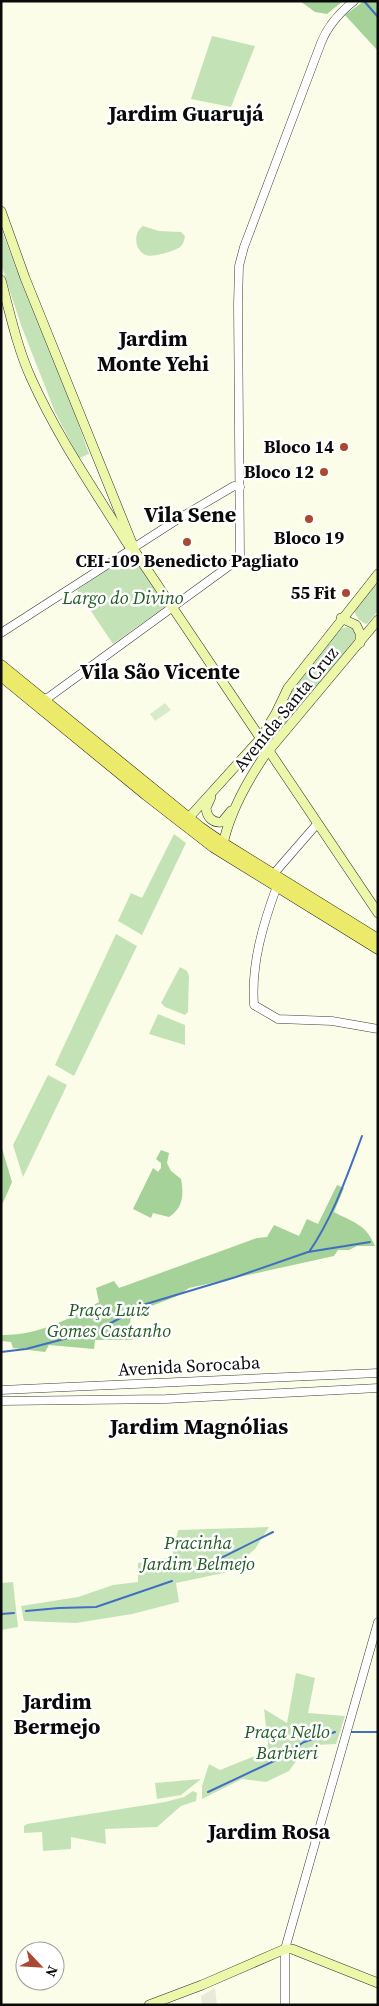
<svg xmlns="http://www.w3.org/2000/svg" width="379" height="2006" font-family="'Source Serif 4',serif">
	<rect width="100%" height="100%" fill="#fcfde9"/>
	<g fill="#c3e3b7">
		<path d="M212 36 255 46 231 107 191 99Z"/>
		<path d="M143 226 159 231 181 232 185 236C184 240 184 244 180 247 175 251 152 258 146 255 134 250 133 233 143 226Z"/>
		<path d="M1 228 17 271 59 369 89 454 79 458 55 412 21 325 1 264Z"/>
		<path d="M131 554 135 557 166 606 113 644 77 590Z"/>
		<path d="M378 582V611L367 624C361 623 357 617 354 611Z"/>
		<path d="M346 627 353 629 357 633V641L291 720 272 737 268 732 289 695 341 629Z"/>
		<path d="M174 834 186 843 142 935 118 921 131 893 142 898Z"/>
		<path d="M116 934 137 946 74 1076 55 1065Z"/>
		<path d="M180 967 187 971 189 976 188 1012 185 1015 165 1007 161 1003Z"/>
		<path d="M158 1014 185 1025V1045L149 1034Z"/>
		<path d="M48 1075 67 1085 23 1177 13 1145Z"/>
		<path d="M269 1527 255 1549 228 1572 176 1583 179 1602 132 1614 76 1623 24 1621 21 1606 78 1597 113 1585 138 1582V1563L172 1557 178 1530Z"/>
		<path d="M13 1582 18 1627 1 1630V1583Z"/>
		<path d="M296 1673 315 1678 308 1713 345 1716 336 1744 315 1745 302 1753 289 1771 266 1782 242 1779 202 1799V1786L209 1764 220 1770 265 1752 268 1744 264 1709 287 1723Z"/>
		<path d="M201 1779 181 1795 157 1799 155 1783Z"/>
		<path d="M193 1791 197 1793 196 1801 181 1806 157 1827 105 1829 106 1844 71 1837V1849L43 1851 42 1832 24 1833V1826L27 1824 165 1802 184 1797Z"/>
	</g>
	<g fill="#a4d298">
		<path d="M300 1H343L327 14 315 12Z"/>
		<path d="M364 1H378V51L345 15Z"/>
		<path d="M1 1145 12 1182 1 1207Z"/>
		<path d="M161 1150 169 1153 167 1163 171 1171 181 1179C184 1195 183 1208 169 1217L153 1213 151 1218 133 1209 153 1168 158 1172 161 1168V1163L156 1159Z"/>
		<path d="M337 1185 344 1188 334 1212C354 1223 366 1224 375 1246H357L349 1250H338L334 1256 189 1288 177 1296 131 1314 130 1324 144 1335 131 1340H95L94 1349 49 1345 45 1352 13 1348 11 1342 3 1341 1 1343V1335C36 1336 70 1319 99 1302L96 1288 114 1281 119 1288 235 1246 257 1238 267 1237 274 1225 299 1236 307 1219 318 1224Z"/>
	</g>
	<path fill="#d7ebc8" d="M165 703 171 710 155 721 150 714Z"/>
	<path fill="#ebeada" d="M215 1988 217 2005H202L201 1996Z"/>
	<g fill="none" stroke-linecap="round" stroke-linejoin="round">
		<g stroke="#416fbf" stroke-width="2">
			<path d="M364 1 378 17"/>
			<path d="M309 1252C333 1217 347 1176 362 1136"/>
			<path d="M1 1352 26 1349 98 1330 146 1304 236 1277 308 1252 370 1242"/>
			<path d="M195 1571 273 1532"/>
			<path d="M26 1611 59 1608 96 1607 172 1581"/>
			<path d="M1 1614 14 1613"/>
			<path d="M350 1732H378"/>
			<path d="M208 1792 274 1761 304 1742 335 1732"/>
		</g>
		<defs>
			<g id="tertiary">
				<path d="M1 633 183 516 234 486 240 487"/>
				<path d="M43 699 49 697 240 558 238 304 239 266 244 247 321 43C328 25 339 13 354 1"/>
				<path d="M273 878 277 870 317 824"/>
				<path d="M277 886C263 924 251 964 254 1005L278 1019 332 1021 378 1029"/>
				<path d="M1 1390 378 1373"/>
				<path d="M1 1401 166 1399 378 1388"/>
				<path d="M285 2005V1949L378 1622"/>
			</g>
			<g id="secondary">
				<path d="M1 211 25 278 136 553 378 913"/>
				<path d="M1 280C10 313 17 347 31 378 58 438 95 491 129 546"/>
				<path d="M341 618 356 625 360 633V643"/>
				<path d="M211 797 206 808C207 818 213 823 222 822L231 811"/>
				<path d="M184 823 261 738 276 713 288 688 378 574"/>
				<path d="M222 849C228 816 246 783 265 755L378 620"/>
				<path d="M149 2005 202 1985 285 1949H292L378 1983"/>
			</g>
			<g id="primary">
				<path d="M1 665 200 827 223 843 378 939"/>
				<path d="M1 676 146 795 213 847 378 949"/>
			</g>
		</defs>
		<use href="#tertiary" stroke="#3d3d3d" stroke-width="9"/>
		<use href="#secondary" stroke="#2c2c2c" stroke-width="10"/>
		<use href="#primary" stroke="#1b1b1b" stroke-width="11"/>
		<use href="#tertiary" stroke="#fff" stroke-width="8"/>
		<use href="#secondary" stroke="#edf7aa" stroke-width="9"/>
		<use href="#primary" stroke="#ebea6b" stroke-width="10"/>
	</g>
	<g fill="#ab4831" stroke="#fff" stroke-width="2">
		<circle cx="344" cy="447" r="5"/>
		<circle cx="324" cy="472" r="5"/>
		<circle cx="309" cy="519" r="5"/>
		<circle cx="187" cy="542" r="5"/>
		<circle cx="346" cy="593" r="5"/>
	</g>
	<g text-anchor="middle" stroke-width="5" stroke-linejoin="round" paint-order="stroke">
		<g font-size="18" font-weight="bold" fill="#0a0a0a" stroke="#fff" text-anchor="end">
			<text x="334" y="453">Bloco 14</text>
			<text x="314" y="478">Bloco 12</text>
			<text x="309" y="544" text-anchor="middle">Bloco 19</text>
			<text x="187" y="567" text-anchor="middle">CEI-109 Benedicto Pagliato</text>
			<text x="336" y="599">55 Fit</text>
		</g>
		<g font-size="18" font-style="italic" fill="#225a23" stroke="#fff">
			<text x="123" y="604">Largo do Divino</text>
			<text x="109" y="1316">Praça Luiz<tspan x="109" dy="21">Gomes Castanho</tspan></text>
			<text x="198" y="1549">Pracinha<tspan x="198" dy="21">Jardim Belmejo</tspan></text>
			<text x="287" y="1738">Praça Nello<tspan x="287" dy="21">Barbieri</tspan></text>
		</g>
		<g font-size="18" fill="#0a0a0a" stroke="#fff">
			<text transform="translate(286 709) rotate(-51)" y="6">Avenida Santa Cruz</text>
			<text transform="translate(189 1366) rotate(-3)" y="6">Avenida Sorocaba</text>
		</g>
		<g font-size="22" font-weight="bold" fill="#0a0a0a" stroke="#fff">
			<text x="186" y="121">Jardim Guarujá</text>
			<text x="153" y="346">Jardim<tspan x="153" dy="25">Monte Yehi</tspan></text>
			<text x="190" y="522">Vila Sene</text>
			<text x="160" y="679">Vila São Vicente</text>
			<text x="199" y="1434">Jardim Magnólias</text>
			<text x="57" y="1709">Jardim<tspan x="57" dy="25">Bermejo</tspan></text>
			<text x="269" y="1839">Jardim Rosa</text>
		</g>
	</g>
	<rect width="379" height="2006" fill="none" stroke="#0a0a0a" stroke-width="5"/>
	<g transform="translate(40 1966) rotate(115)"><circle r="24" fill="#ffffff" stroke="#9d9d9d"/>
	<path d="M0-4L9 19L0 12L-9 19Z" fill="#ab4831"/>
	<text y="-8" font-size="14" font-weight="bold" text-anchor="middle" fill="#0a0a0a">N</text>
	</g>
</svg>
